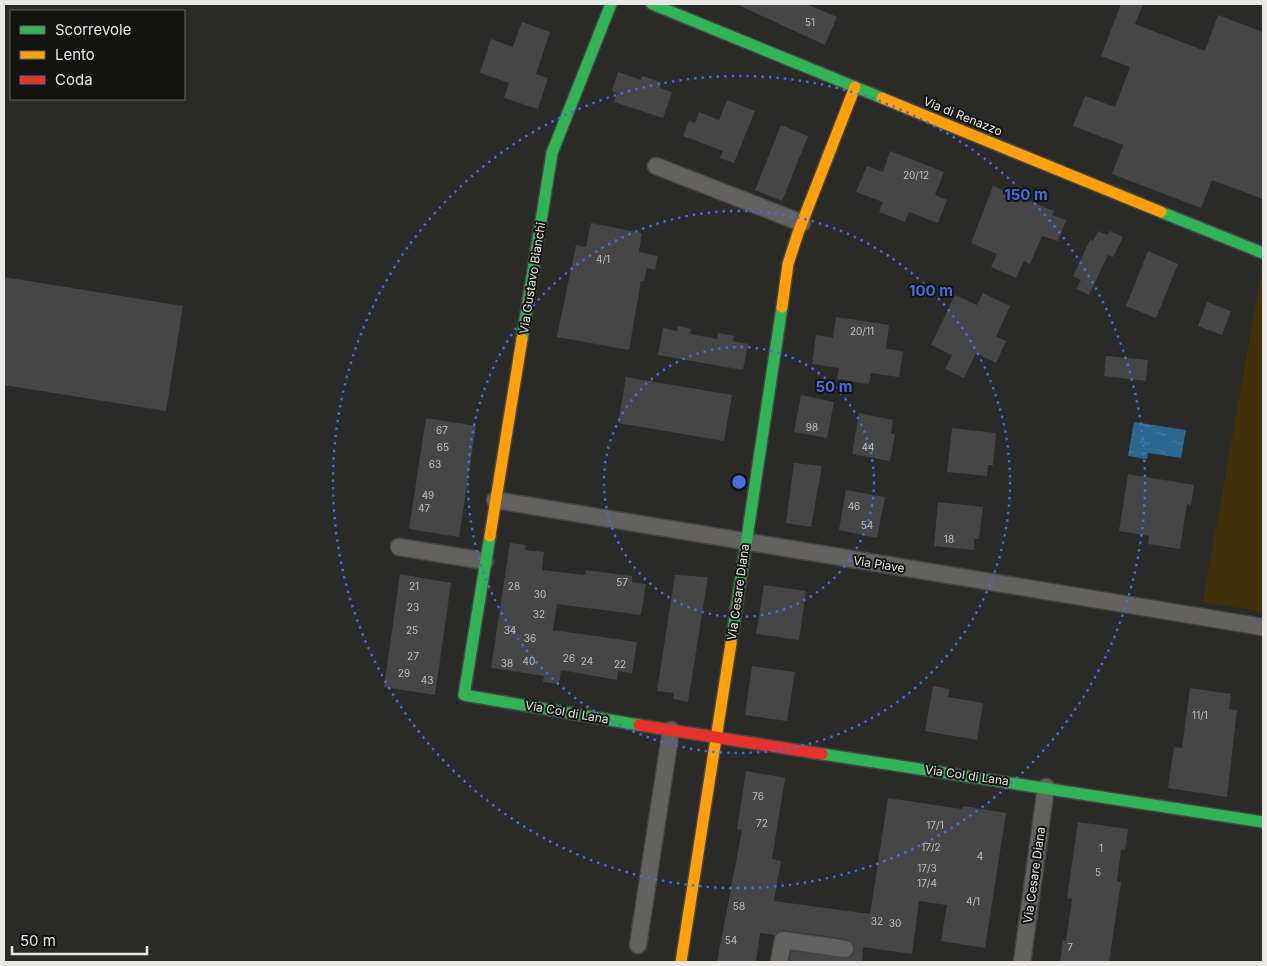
<svg xmlns="http://www.w3.org/2000/svg" width="1267" height="966" viewBox="0 0 1267 966" font-family="Inter,sans-serif">
  <defs>
    <pattern id="water-ripples" width="26" height="14" patternUnits="userSpaceOnUse" patternTransform="scale(1.25)"><rect width="26" height="14" fill="#2b688f"/><path d="M2 4q2-2 4 0t4 0M15 11q2-2 4 0t4 0" fill="none" stroke="#4a7e9f"/></pattern>
  </defs>
  <rect width="100%" height="100%" fill="#2a2a29"/>
  <path fill="#423108" d="M1261,275l2,1v336l-60,-10z"/>
  <path fill="url(#water-ripples)" d="M1134,422l52,8 -5,28 -33,-5 -1,6 -19,-3z"/>
  <path fill="#474646" d="M736,4h70l31,13 -12,28z
    M1121,4h22l-8,20 70,27 13,-36 45,17v167l-51,-19 -11,28 -89,-34 11,-29 -50,-19 12,-30 30,11 15,-40 -29,-11z
    M522,22l28,10 -14,42 12,4 -10,31 -34,-11 5,-15 -29,-10 11,-34 22,8z
    M618,72l23,8 1,-4 19,6 -1,6 12,4 -9,26 -49,-16 3,-9 -5,-2z
    M727,100l28,11 -21,52 -14,-5 3,-7 -40,-15 6,-15 6,2 4,-11 20,8z
    M781,125l27,11 -26,65 -27,-11z
    M890,151l54,21 -9,23 12,5 -9,23 -29,-11 -4,10 -26,-10 4,-10 -27,-10 11,-26 16,6z
    M993,186l61,25 -2,4 14,5 -8,21 -16,-5 -12,28 -6,-3 -8,17 -25,-11 6,-13 -26,-11z
    M591,223l51,10 -3,19 19,4 -3,14 -8,-2 -3,13h-3l-12,69 -72,-13 19,-92 10,2z
    M1098,231l9,4 3,-4 13,6 -10,20 -5,-2 -19,40 -13,-6 5,-9 -8,-4 17,-36 3,1z
    M1148,251l30,13 -22,54 -30,-12z
    M4,277l179,29 -17,105 -162,-26z
    M983,293l27,13 -14,31 10,4 -10,22 -20,-10 -12,25 -19,-9 7,-14 -21,-10 24,-50 22,10z
    M1207,302l24,9 -9,24 -24,-9z
    M836,317l53,8 -3,24 17,2 -4,26 -28,-4 -2,11 -32,-5 2,-11 -27,-4 4,-29 17,3z
    M678,326l13,3 -1,5 27,5 1,-6 16,3 -1,5 15,3 -5,26 -85,-15 5,-27 14,3z
    M1106,356l42,4 -2,21 -42,-5z
    M626,377l106,18 -8,46 -106,-18z
    M801,395l33,7 -7,36 -33,-6z
    M859,413l34,7 -2,13 4,1 -5,27 -38,-7z
    M426,418l50,8 -17,111 -50,-8z
    M952,428l44,5 -3,32h-5l-1,11 -40,-4z
    M794,463l28,3 -11,61 -25,-4z
    M1128,474l66,11 -3,20 -4,-1 -7,45 -32,-5 1,-8 -30,-5z
    M846,490l39,7 -8,41 -38,-8z
    M938,502l45,5 -4,32h-5v11l-40,-4z
    M510,543l16,2 -1,5 19,2 -2,18 43,5 1,-5 30,4 16,2v6l14,2 -5,31 -84,-11 -4,26 84,12 -5,31 -14,-2 -1,9 -56,-10 -2,14 -16,-2 1,-6 -53,-8z
    M400,574l51,9 -16,112 -51,-8z
    M675,575l33,2 -20,125 -15,-3 1,-6 -17,-2z
    M764,585l42,6 -7,49 -43,-6z
    M752,666l43,6 -8,49 -42,-6z
    M933,686l16,3 -1,8 35,6 -6,37 -52,-9z
    M1190,688l41,6 -2,15 8,1 -10,87 -59,-9 6,-41 8,1z
    M746,771l39,7 -13,81 9,2 -7,40 96,13 18,-116 74,11 1,-3 43,7 -21,135 -44,-7 6,-36 -28,-4 -7,53 -49,-7 -1,15h-73l2,-11 57,7 5,-3 1,-9 -8,-7 -62,-9 -9,5 -15,-2 -4,29h-39l25,-132 -5,-1z
    M1078,822l50,7 -3,21h-4l-4,31 4,1 -12,80h-49l3,-22 3,1 6,-42 -5,-1z"/>
  <g fill="none" stroke-linecap="round" stroke-linejoin="round">
    <defs>
      <path id="street" d="M656,166l146,57
        M495,500l768,127
        M399,547l86,14
        M638,945l33,-215
        M779,962l4,-22 62,9
        M1022,962l24,-175"/>
      <path id="fast" d="M652,4l230,94
        M1161,212l102,41
        M522,339l30,-186 59,-149
        M490,536l-26,159 175,30
        M731,643l51,-336
        M822,754l441,68"/>
      <path id="slow" d="M882,98l279,114
        M782,307l6,-43 10,-31 57,-146
        M490,536l32,-197
        M681,962l50,-319"/>
      <path id="jam" d="M639,725l183,29"/>
    </defs>
    <use href="#street" stroke="#464645" stroke-width="19"/>
    <use href="#fast" stroke="#464645" stroke-width="14"/>
    <use href="#slow" stroke="#464645" stroke-width="14"/>
    <use href="#jam" stroke="#464645" stroke-width="14"/>
    <use href="#street" stroke="#636261" stroke-width="16"/>
    <use href="#fast" stroke="#30b455" stroke-width="11"/>
    <use href="#slow" stroke="#ff9f0a" stroke-width="11"/>
    <use href="#jam" stroke="#e5322d" stroke-width="11"/>
  </g>
  <g fill="none" stroke="#466ddb" stroke-width="2.5" stroke-dasharray="2.5 5">
    <circle cx="739" cy="482" r="135"/>
    <circle cx="739" cy="482" r="271"/>
    <circle cx="739" cy="482" r="406"/>
  </g>
  <g text-anchor="middle" dominant-baseline="central" stroke-width="4" stroke-linejoin="round" paint-order="stroke">
    <g font-size="10" fill="#c0c0bf">
      <text x="810" y="22">51</text>
      <text x="916" y="175">20/12</text>
      <text x="603" y="259">4/1</text>
      <text x="862" y="331">20/11</text>
      <text x="812" y="427">98</text>
      <text x="442" y="430">67</text>
      <text x="443" y="447">65</text>
      <text x="868" y="447">44</text>
      <text x="435" y="464">63</text>
      <text x="428" y="495">49</text>
      <text x="854" y="506">46</text>
      <text x="424" y="508">47</text>
      <text x="867" y="525">54</text>
      <text x="949" y="539">18</text>
      <text x="622" y="582">57</text>
      <text x="414" y="586">21</text>
      <text x="514" y="586">28</text>
      <text x="540" y="594">30</text>
      <text x="413" y="607">23</text>
      <text x="539" y="614">32</text>
      <text x="412" y="630">25</text>
      <text x="510" y="630">34</text>
      <text x="530" y="638">36</text>
      <text x="413" y="656">27</text>
      <text x="569" y="658">26</text>
      <text x="529" y="661">40</text>
      <text x="587" y="661">24</text>
      <text x="507" y="663">38</text>
      <text x="620" y="664">22</text>
      <text x="404" y="673">29</text>
      <text x="427" y="680">43</text>
      <text x="1200" y="715">11/1</text>
      <text x="758" y="796">76</text>
      <text x="762" y="823">72</text>
      <text x="935" y="825">17/1</text>
      <text x="931" y="847">17/2</text>
      <text x="1101" y="848">1</text>
      <text x="980" y="856">4</text>
      <text x="927" y="868">17/3</text>
      <text x="1098" y="872">5</text>
      <text x="927" y="883">17/4</text>
      <text x="973" y="901">4/1</text>
      <text x="739" y="906">58</text>
      <text x="877" y="921">32</text>
      <text x="895" y="923">30</text>
      <text x="731" y="940">54</text>
      <text x="1070" y="947">7</text>
    </g>
    <g font-size="12" fill="#e9e8e7" stroke="#131312">
      <text transform="translate(963 116) rotate(22)">Via di Renazzo</text>
      <text transform="translate(532 278) rotate(-81)">Via Gustavo Bianchi</text>
      <text transform="translate(879 564) rotate(9)">Via Piave</text>
      <text transform="translate(738 592) rotate(-82)">Via Cesare Diana</text>
      <text transform="translate(567 712) rotate(10)">Via Col di Lana</text>
      <text transform="translate(967 775) rotate(8)">Via Col di Lana</text>
      <text transform="translate(1034 875) rotate(-82)">Via Cesare Diana</text>
    </g>
  </g>
  <circle cx="739" cy="482" r="8" fill="#466ddb" stroke="#131312" stroke-width="2.5"/>
  <g font-size="15" text-anchor="middle" font-weight="bold" fill="#466ddb" stroke="#131312" stroke-width="4" stroke-linejoin="round" paint-order="stroke">
    <text x="1026" y="200">150 m</text>
    <text x="931" y="296">100 m</text>
    <text x="834" y="392">50 m</text>
  </g>
  <rect width="1267" height="966" fill="none" stroke="#e9e8e7" stroke-width="10"/>
  <rect x="10" y="10" width="175" height="90" fill="#131312" stroke="#696867"/>
  <rect x="20" y="26" width="25" height="8" fill="#30b455" stroke="#696867"/>
  <text x="55" y="35" font-size="15" fill="#e9e8e7">Scorrevole</text>
  <rect x="20" y="51" width="25" height="8" fill="#ff9f0a" stroke="#696867"/>
  <text x="55" y="60" font-size="15" fill="#e9e8e7">Lento</text>
  <rect x="20" y="76" width="25" height="8" fill="#e5322d" stroke="#696867"/>
  <text x="55" y="85" font-size="15" fill="#e9e8e7">Coda</text>
  <path d="M12 946v8h135v-8" fill="none" stroke="#e9e8e7" stroke-width="2.5"/>
  <text x="20" y="946" font-size="15" fill="#e9e8e7" stroke="#131312" stroke-width="4" paint-order="stroke">50 m</text>
</svg>
